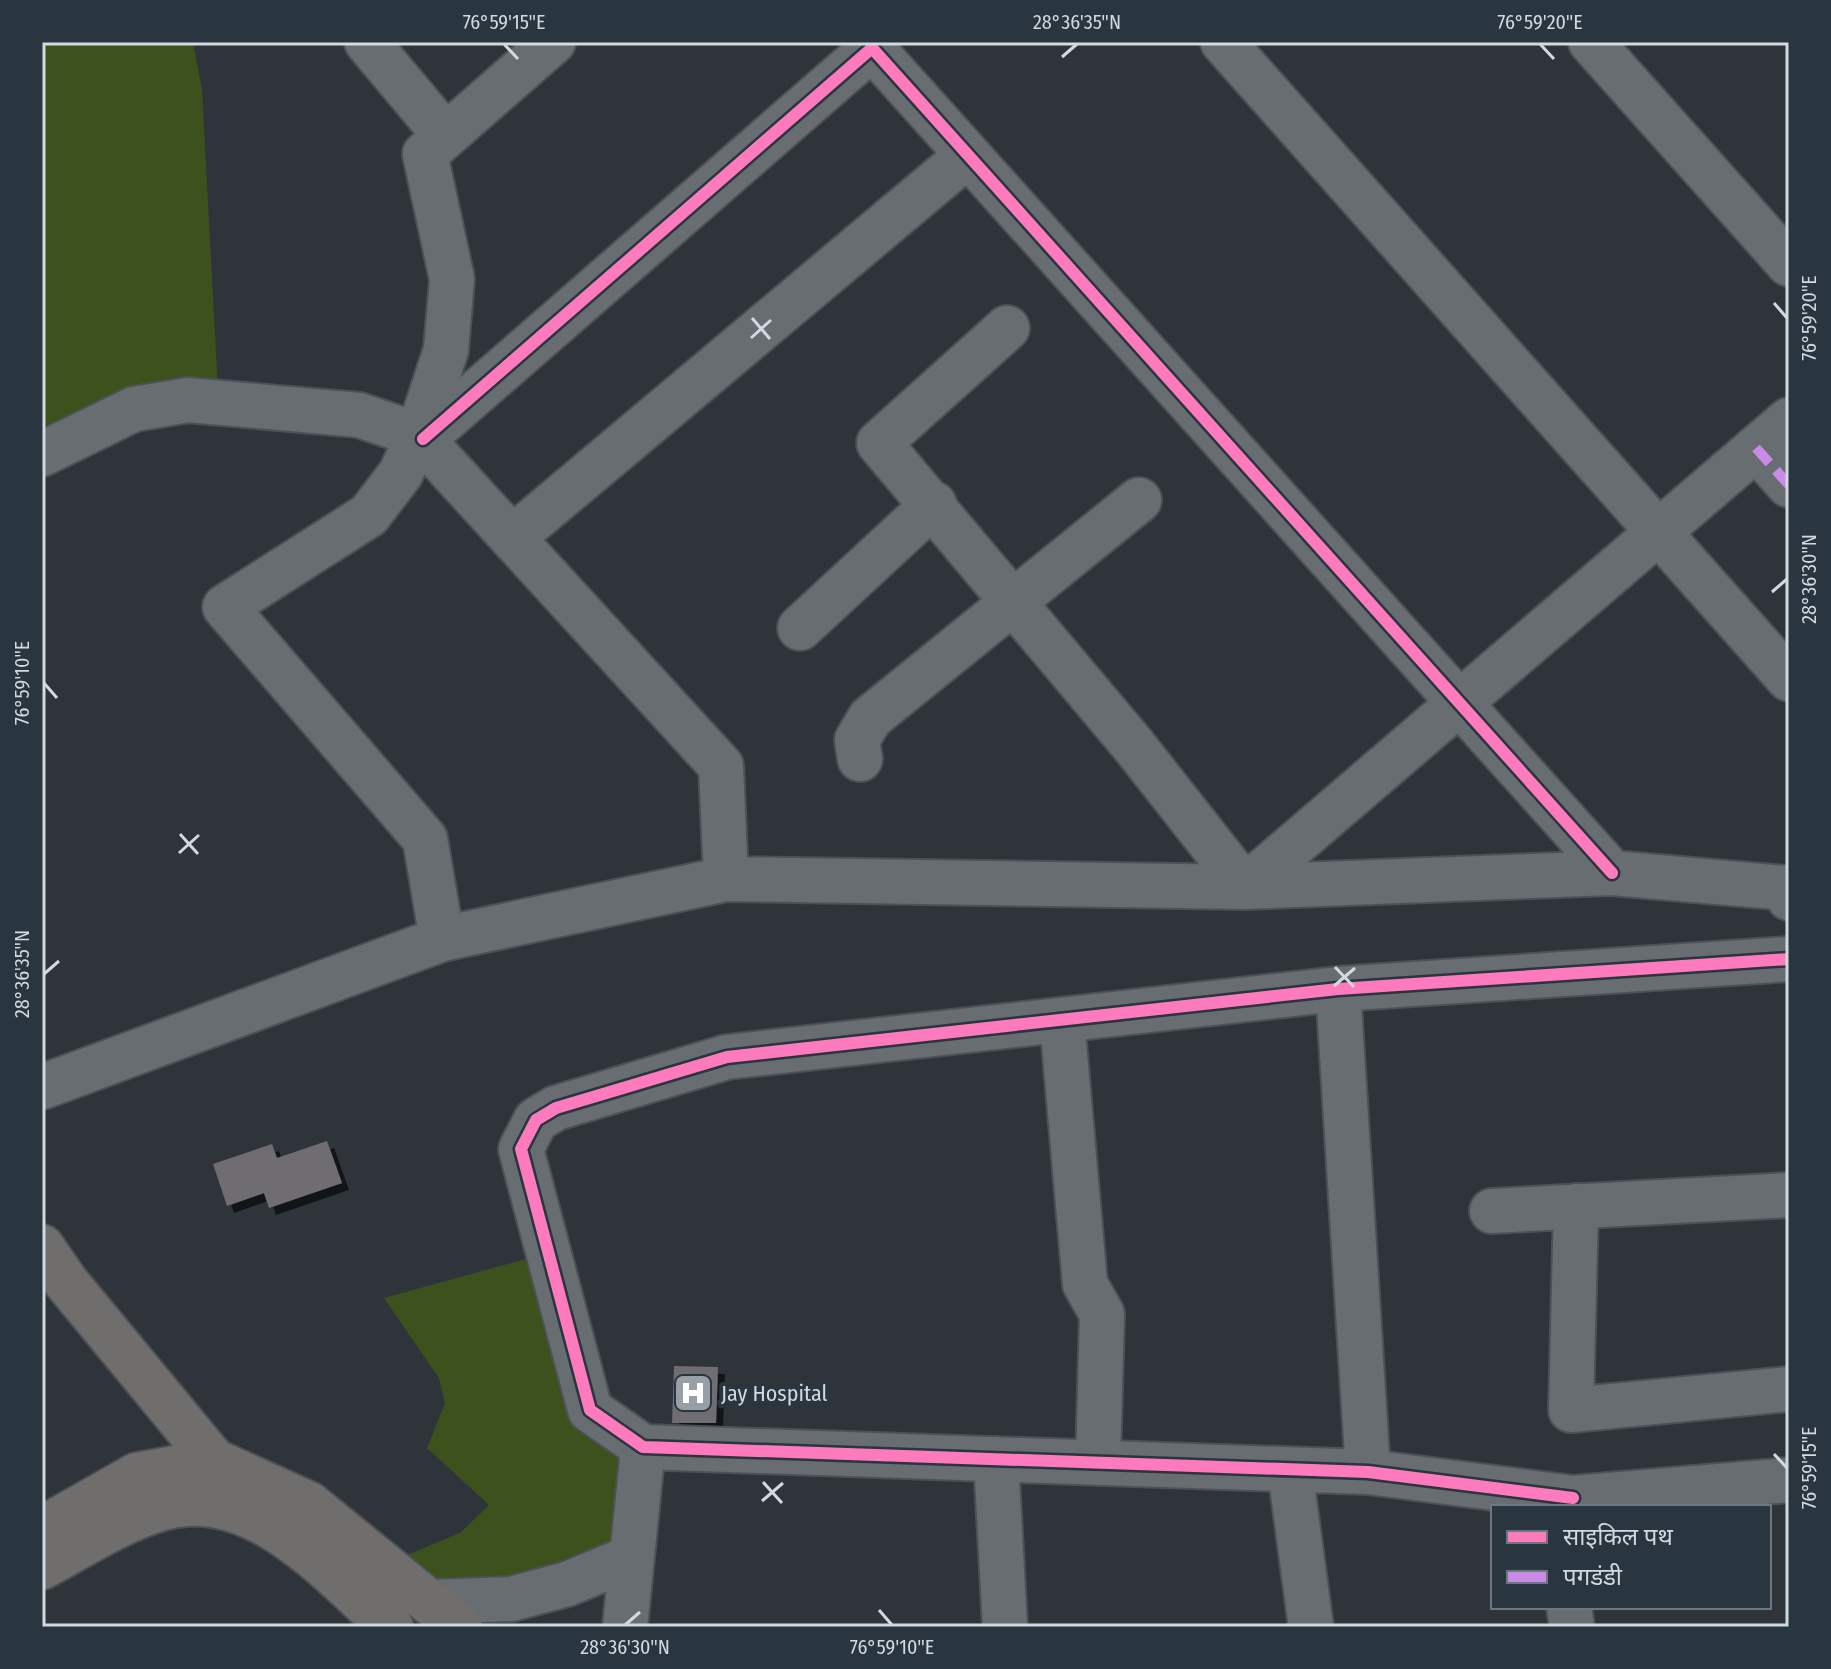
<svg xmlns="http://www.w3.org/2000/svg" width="1831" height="1669" viewBox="0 0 1831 1669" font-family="'Fira Sans Condensed','Noto Sans Devanagari',sans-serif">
  <defs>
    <filter id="shadow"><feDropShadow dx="7" dy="7" stdDeviation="0" flood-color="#0009"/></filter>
  </defs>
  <rect width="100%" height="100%" fill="#2e343a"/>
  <path fill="#3d511d" d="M42,42h151l9,48 16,300 -98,6 -78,33z
    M544,1254l42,159 52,35 -10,107 -184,47 -47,-43 63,-26 29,-28 -62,-57 18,-45 -6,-25 -55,-80z"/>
  <path fill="#6f6d72" filter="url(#shadow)" d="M327,1141l15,42 -73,25 -5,-15 -37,13 -14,-42 59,-20 5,14z
    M674,1366l44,1 -2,56h-44z"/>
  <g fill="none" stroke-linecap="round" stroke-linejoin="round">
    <defs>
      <path id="minor" d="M367,42l78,93
        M1223,42l566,637
        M1591,42l198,222
        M1007,328l-128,115 255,303 111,141 544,-467
        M423,439l449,-391 740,825
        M1756,448l33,37
        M42,454l92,-45 54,-9 171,15 59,20 303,331 5,113
        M512,538l456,-383
        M800,628l134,-124
        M860,759l-3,-19 13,-22 269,-218
        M442,939l-17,-100 -200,-232 144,-92 32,-42 17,-38 28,-85 6,-71 -27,-125 128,-112
        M1338,989l30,483
        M1062,1020l23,264 17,30 -4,149
        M42,1087l400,-148 284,-60 519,8 367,-14 174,15 3,10
        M1576,1206l-5,204 218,-21
        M1492,1211l297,-16
        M996,1459l9,168
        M1290,1470l21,157
        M1573,1498l-205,-26 -725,-25 -53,-37 -69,-261 15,-29 20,-12 171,-51 611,-68 451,-30
        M1573,1507v-9l216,-18
        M429,1602l82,-3 56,-15 65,-27
        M1569,1607l3,20
        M625,1627l18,-180"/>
      <path id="major" d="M42,1247l24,35 148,179 95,43 151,123
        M42,1529l95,-54 77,-14
        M42,1567c38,-20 80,-48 121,-59 91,-26 167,66 228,119"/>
    </defs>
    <use href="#minor" stroke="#4c5156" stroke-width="48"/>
    <use href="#major" stroke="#4c5156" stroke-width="48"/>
    <use href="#minor" stroke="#686d71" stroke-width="44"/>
    <use href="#major" stroke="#706d6d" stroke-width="44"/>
    <path stroke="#ca8be6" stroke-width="10" stroke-dasharray="20 10" stroke-linecap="butt" d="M1756,448l33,37"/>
    <defs>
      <path id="cycleway" d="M423,439l449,-391 740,825
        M1573,1498l-205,-26 -725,-25 -53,-37 -69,-261 15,-29 20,-12 171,-51 611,-68 451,-30"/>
    </defs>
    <use href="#cycleway" stroke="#29353f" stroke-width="17"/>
    <use href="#cycleway" stroke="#fd7abc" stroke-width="12"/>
  </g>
  <path fill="none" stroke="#d2d9e0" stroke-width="3" d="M504,44l14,15M1540,44l14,15M1062,57l15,-13M1774,303l13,15M752,318l18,21M751,338l20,-18M1772,592l15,-13M44,683l13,15M180,834l18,20M179,853l20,-18M1335,967l19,20M44,974l15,-13M1334,986l21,-18M1774,1454l13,14M763,1482l19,21M762,1501l21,-18M879,1610l13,15M625,1625l15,-13"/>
  <defs>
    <symbol id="hospital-square" viewBox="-11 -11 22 22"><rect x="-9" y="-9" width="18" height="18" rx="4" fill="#999fa6" stroke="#29353f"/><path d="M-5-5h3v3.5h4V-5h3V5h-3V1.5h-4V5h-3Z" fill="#fff"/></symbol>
  </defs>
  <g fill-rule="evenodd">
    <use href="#hospital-square" x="671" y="1371" width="44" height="44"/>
  </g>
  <g text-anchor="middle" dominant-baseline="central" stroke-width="8" stroke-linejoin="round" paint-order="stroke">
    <g font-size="22" fill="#d2d9e0" stroke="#29353f" text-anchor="start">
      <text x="721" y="1393">Jay Hospital</text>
    </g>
  </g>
  <rect width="1831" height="1669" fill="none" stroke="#29353f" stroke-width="88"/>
  <rect x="1491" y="1505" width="280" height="104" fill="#29353f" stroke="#6d777f" stroke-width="2"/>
  <rect x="1507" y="1531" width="40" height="12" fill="#fd7abc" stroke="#6d777f" stroke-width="2"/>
  <text x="1563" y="1545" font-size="24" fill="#d2d9e0">साइकिल पथ</text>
  <rect x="1507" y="1571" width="40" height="12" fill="#ca8be6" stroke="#6d777f" stroke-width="2"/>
  <text x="1563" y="1585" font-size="24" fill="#d2d9e0">पगडंडी</text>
  <rect x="44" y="44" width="1743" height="1581" fill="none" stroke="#d2d9e0" stroke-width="3"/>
  <g font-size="20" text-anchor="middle" fill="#d2d9e0">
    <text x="504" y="29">76°59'15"E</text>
    <text x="1077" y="29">28°36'35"N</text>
    <text x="1540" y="29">76°59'20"E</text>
    <text transform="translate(1809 318) rotate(-90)" y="7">76°59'20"E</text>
    <text transform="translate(1809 579) rotate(-90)" y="7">28°36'30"N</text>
    <text transform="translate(22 683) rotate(-90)" y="7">76°59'10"E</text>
    <text transform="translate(22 974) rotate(-90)" y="7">28°36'35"N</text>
    <text transform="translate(1809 1468) rotate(-90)" y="7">76°59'15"E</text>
    <text x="625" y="1654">28°36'30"N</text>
    <text x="892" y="1654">76°59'10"E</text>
  </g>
</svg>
